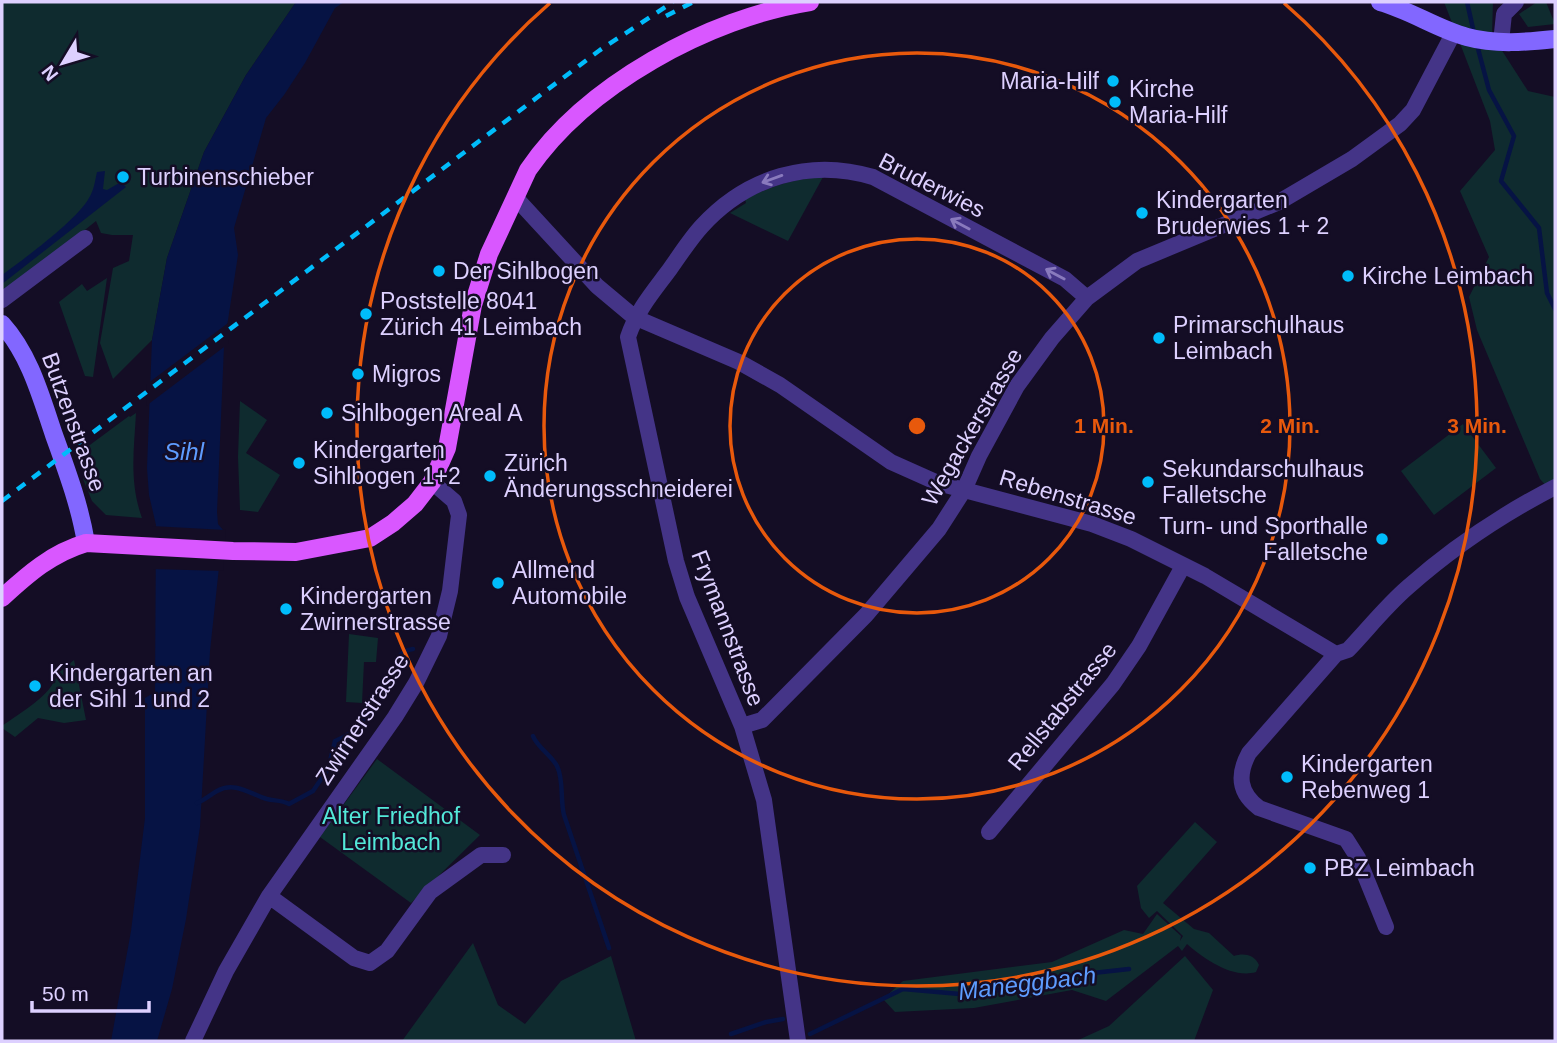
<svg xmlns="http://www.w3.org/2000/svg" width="1557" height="1043" viewBox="0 0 1557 1043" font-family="Arial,sans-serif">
  <rect width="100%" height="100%" fill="#140d25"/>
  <path fill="#0f2b2f" d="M2,2h294l-50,73 -42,77 -37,106 -15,82 -39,39 -13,-36 13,-75 16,-7 4,-26h-21l-11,-2 -5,-12 -83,67 -11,5z
    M1444,2h49l-1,33 36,56 27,6v399l-15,-17 -63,-149 -8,-33 20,-40 -29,-66 35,-41 -5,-29z
    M1537,2h9l9,22 -27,3 -9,-13z
    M823,177l-35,64 -58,-28 16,-10 -1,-4c25,-12 50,-21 78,-22z
    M107,278l-14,99 -8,-1 -26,-74 23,-18 5,7z
    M240,401l27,19 -21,33 34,22 -22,37 -18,-2 -2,-53z
    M136,413c-2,37 -7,69 6,105l-36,-3 -14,-14 -9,-22 3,-9 -2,-8 -9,-6 54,-40 1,1z
    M1463,424l33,44 -62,47 -33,-44z
    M349,634l29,4 -2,24h-12l-2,41 -16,-1z
    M74,660l12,60 -22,3 -26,-5 -23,19 -13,-9v-2c15,-11 52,-32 54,-51z
    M377,759l103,76 -69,68 -91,-66z
    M1195,822l22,20 -54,61 31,26 15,4 25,23c9,-3 20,-2 25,9l-3,7c-23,7 -52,-13 -69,-28l-5,7 -4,-5 -72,55 -34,-11 -98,18 -79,4 -12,-13 20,-18 149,-19 72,-32 19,4 14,-20 24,22 -1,5 3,-5 -26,-25 -8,7 -8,-10 -4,-22z
    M473,943l25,62 27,19 36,-43 50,-25 25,85h-234z
    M1185,956l28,34 -19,51h-118l33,-15z"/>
  <path fill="#061344" d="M296,2h48l-9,6 -30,55 -21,32 -18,23 -32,110 4,27 -14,91 -7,166 1,12 5,6 -13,121 -10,176 -14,92 -14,70 -15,52h-46l20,-110 14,-113v-120l10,-6 1,-167 -7,-30 -2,-27 5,-128 15,-82 37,-106 42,-77z
    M105,171l-2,18 4,1 14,-8 5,5 -124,97v-9c22,-16 75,-55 87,-77 5,-8 6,-17 8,-26z"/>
  <path fill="#140d25" d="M232,320l-4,24 -82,62 1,-22z
    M152,526l74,4 -3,41 -71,-2z"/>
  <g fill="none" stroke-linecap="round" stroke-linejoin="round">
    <path stroke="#061344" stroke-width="4.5" d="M1467,2l7,31
      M1477,45l12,45 25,46 -13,45 38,47 8,65 8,16
      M533,736c4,11 18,19 24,30 7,14 3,33 7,49l45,133
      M197,803c8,-3 13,-8 20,-12 18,-10 33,3 50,8 8,2 14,1 22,5l24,-13 15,-22 7,-28c20,-8 35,-21 36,-44 5,-5 10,-6 14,-11 11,-14 7,-34 28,-37
      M731,1034l35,-12 17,-3
      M810,1034l93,-45 57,5 69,-7 46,-12 54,-6"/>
    <path stroke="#443487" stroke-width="16" d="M1501,42l3,-28 12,-12
      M515,197l82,89 37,31 105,45 41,23 111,77 47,21 154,41 39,15 74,37 131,78
      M2,300l83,-62
      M742,726l20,-6 104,-105 73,-86 25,-39 15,-34 38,-70 35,-48 35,-40 50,-37 142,-59 73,-43 48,-35 13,-14 41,-78
      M989,832l124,-148 26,-38 44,-80
      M269,896l85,62 16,5 17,-12 43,-59 51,-37h22
      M1386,927l-28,-69 -12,-19 -87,-31c-20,-15 -22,-33 -10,-55l87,-99 12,-4c20,-21 38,-44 60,-63 44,-39 95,-73 147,-100
      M193,1041l33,-70 43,-75 126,-179 21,-34 23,-47 11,-45 9,-76 -5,-14 -22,-19
      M798,1041l-34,-241 -22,-74 -55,-129 -11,-36 -48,-224c9,-27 25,-45 42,-68 10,-14 20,-30 32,-43 45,-49 108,-68 171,-49l192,102 22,19"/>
    <path stroke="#8267ff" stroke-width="18" d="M1380,2c30,8 57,27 87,35 29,8 59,5 88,2
      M2,324c28,31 39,73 52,111 13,36 26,71 32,108"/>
    <path stroke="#d957ff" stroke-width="18" d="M2,598c26,-24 50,-45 84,-55l147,8 63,1 74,-14 23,-15 22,-19 17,-22 15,-34 26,-143 16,-51 39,-84c58,-85 181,-152 282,-168"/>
    <path stroke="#00bcfb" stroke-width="4.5" stroke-dasharray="10 9" stroke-linecap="butt" d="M666,16l27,-14
      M2,501l598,-451 73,-48"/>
  </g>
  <defs><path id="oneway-shaft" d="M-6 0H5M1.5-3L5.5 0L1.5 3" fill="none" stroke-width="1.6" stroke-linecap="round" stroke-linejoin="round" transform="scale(1.75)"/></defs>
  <g stroke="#897abd">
    <use href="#oneway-shaft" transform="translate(772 179) rotate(160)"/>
    <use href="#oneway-shaft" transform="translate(960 224) rotate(-152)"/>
    <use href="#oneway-shaft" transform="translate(1055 274) rotate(-152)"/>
  </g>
  <g fill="none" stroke="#e8590c" stroke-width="3.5">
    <circle cx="917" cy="426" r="187"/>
    <circle cx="917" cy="426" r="373"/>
    <path d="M1284 3A560 560 0 1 1 550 3"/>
  </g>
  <g fill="#00bcfb" stroke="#140d25" stroke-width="2.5">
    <circle cx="1113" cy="81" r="7"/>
    <circle cx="1115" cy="102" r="7"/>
    <circle cx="123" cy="177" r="7"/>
    <circle cx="1142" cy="213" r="7"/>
    <circle cx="439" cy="271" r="7"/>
    <circle cx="1348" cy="276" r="7"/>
    <circle cx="366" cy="314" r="7"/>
    <circle cx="1159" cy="338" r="7"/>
    <circle cx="358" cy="374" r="7"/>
    <circle cx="327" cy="413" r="7"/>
    <circle cx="299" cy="463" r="7"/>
    <circle cx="490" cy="476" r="7"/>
    <circle cx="1148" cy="482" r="7"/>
    <circle cx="1382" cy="539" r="7"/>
    <circle cx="498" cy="583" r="7"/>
    <circle cx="286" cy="609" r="7"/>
    <circle cx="35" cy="686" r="7"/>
    <circle cx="1287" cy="777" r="7"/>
    <circle cx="1310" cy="868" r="7"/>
  </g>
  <g text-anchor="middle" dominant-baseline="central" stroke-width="5" stroke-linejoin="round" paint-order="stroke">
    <g font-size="23" fill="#ddd0ff" stroke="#140d25" text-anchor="start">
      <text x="1099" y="81" text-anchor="end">Maria-Hilf</text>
      <text x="1129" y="89">Kirche<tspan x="1129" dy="26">Maria-Hilf</tspan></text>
      <text x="137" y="177">Turbinenschieber</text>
      <text x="1156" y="200">Kindergarten<tspan x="1156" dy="26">Bruderwies 1 + 2</tspan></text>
      <text x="453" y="271">Der Sihlbogen</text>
      <text x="1362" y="276">Kirche Leimbach</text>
      <text x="380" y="301">Poststelle 8041<tspan x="380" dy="26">Zürich 41 Leimbach</tspan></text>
      <text x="1173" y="325">Primarschulhaus<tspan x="1173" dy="26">Leimbach</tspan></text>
      <text x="372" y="374">Migros</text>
      <text x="341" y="413">Sihlbogen Areal A</text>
      <text x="313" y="450">Kindergarten<tspan x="313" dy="26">Sihlbogen 1+2</tspan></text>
      <text x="504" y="463">Zürich<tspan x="504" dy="26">Änderungsschneiderei</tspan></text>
      <text x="1162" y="469">Sekundarschulhaus<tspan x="1162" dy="26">Falletsche</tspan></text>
      <text x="1368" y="526" text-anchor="end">Turn- und Sporthalle<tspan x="1368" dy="26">Falletsche</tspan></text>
      <text x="512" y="570">Allmend<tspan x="512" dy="26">Automobile</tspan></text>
      <text x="300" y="596">Kindergarten<tspan x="300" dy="26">Zwirnerstrasse</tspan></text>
      <text x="49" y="673">Kindergarten an<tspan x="49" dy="26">der Sihl 1 und 2</tspan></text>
      <text x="1301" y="764">Kindergarten<tspan x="1301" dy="26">Rebenweg 1</tspan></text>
      <text x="1324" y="868">PBZ Leimbach</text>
    </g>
    <g font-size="23" fill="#ddd0ff" stroke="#140d25">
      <text transform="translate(932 185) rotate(27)">Bruderwies</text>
      <text transform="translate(74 422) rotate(70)">Butzenstrasse</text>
      <text transform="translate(972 427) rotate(-60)">Wegackerstrasse</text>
      <text transform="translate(1068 497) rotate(17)">Rebenstrasse</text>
      <text transform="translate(728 628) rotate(69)">Frymannstrasse</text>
      <text transform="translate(1062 706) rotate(-51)">Rellstabstrasse</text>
      <text transform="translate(362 719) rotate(-57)">Zwirnerstrasse</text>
    </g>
    <g font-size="23" fill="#53e8d9" stroke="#140d25">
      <text x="391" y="816">Alter Friedhof<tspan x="391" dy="26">Leimbach</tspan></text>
    </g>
    <g font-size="24" font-style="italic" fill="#5e9cff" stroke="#140d25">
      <text x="184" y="451">Sihl</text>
      <text transform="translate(1027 983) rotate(-7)">Maneggbach</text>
    </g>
  </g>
  <circle cx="917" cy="426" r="10" fill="#e8590c" stroke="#140d25" stroke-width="3.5"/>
  <g font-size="21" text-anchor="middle" font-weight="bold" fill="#e8590c" stroke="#140d25" stroke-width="5" stroke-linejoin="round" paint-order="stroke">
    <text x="1104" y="433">1 Min.</text>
    <text x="1290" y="433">2 Min.</text>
    <text x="1477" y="433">3 Min.</text>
  </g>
  <rect width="1557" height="1043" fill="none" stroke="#ddd0ff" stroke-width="7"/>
  <g transform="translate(63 63) rotate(232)" stroke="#140d25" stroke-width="5" paint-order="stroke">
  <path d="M0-5L12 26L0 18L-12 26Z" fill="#ddd0ff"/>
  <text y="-10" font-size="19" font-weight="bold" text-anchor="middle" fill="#ddd0ff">N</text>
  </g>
  <path d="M32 1001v10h117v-10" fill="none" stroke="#ddd0ff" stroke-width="3.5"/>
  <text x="42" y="1001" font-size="21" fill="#ddd0ff" stroke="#140d25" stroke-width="5" paint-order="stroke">50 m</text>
</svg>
